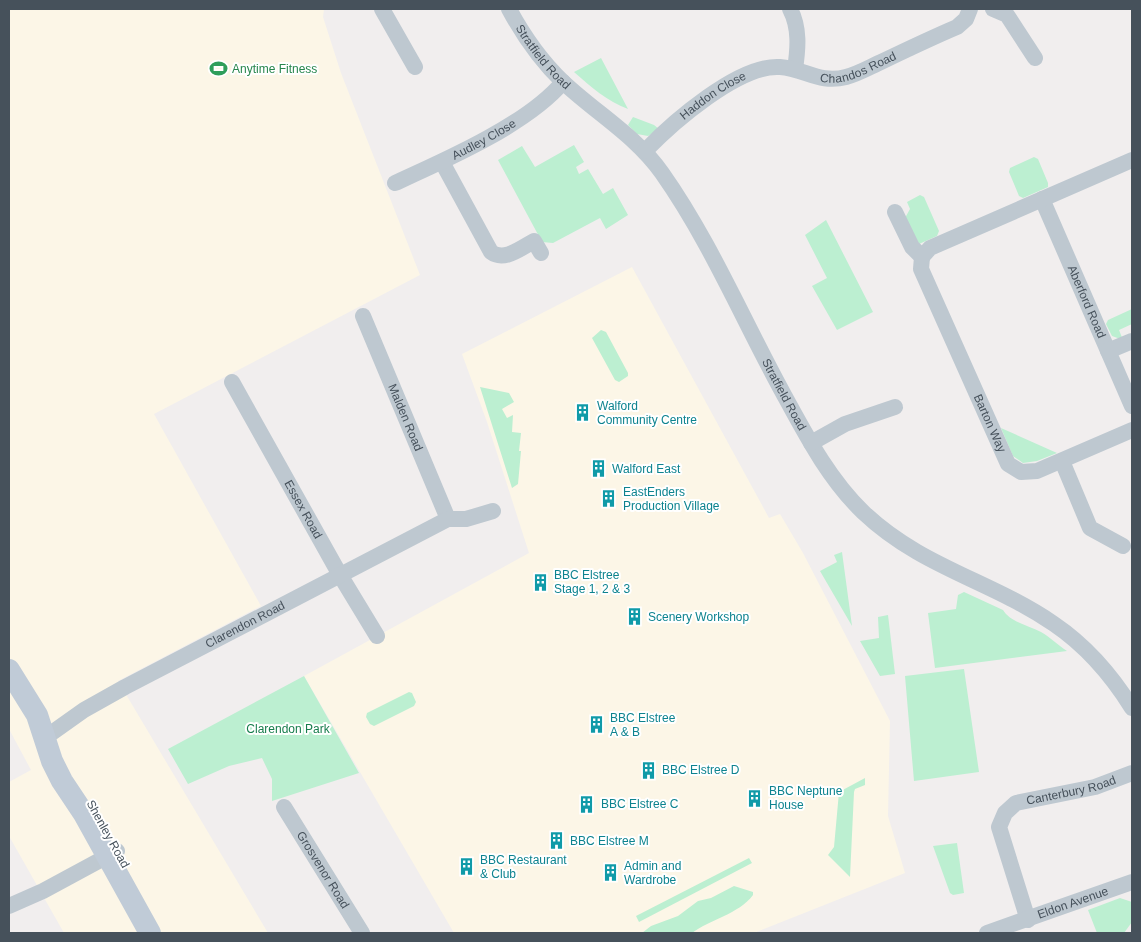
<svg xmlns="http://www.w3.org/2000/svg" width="1141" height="942" viewBox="0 0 1141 942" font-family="Arial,sans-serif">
  <rect width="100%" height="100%" fill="#f1eeee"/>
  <path fill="#fcf6e7" d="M9,9h315l-1,8 18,56 79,202 -266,139 107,192 -143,75 150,252h-204l-55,-97v-54l22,-12 -22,-41z
    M632,267l137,251 11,-4 23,39 87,168 -2,95 17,57 -151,60h-300l-150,-257 225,-123 -42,-131 -25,-68z"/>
  <path fill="#bcefd1" d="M601,58l27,51c-21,-8 -37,-22 -54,-37z
    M633,117l21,8 5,4 -11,7 -11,-2 -9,-9z
    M574,145l10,17 -8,5 3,7 9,-5 15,25 10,-6 15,27 -22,14 -6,-11 -47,25 -11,-1 -44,-82 24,-14 13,21z
    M1034,157l4,2 10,24v4l-25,11 -4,-2 -10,-24 1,-4z
    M920,195l4,2 15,34 -2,5 -18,8 -14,-26 5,-9 -3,-7z
    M826,220l47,92 -36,18 -25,-44 15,-8 -22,-43z
    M1132,309v15l-13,6 4,10 -11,-4 -6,-12 2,-4z
    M601,330l5,2 22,41v3l-9,6 -4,-2 -23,-42z
    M480,387l29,6 5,9 -12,7 5,9 6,-3 -1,17 9,1 -2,18h2l-3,33 -6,4z
    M1001,428l56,25 -20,8 -14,2 -10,-7z
    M842,552l10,74 -32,-55 17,-9 -3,-7z
    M964,592l39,18c8,13 26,15 38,22 9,5 17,13 26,19l-132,17 -7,-55 28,-4 2,-14z
    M888,615l7,59 -15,2 -20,-35 19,-3 -1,-21z
    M964,669l15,103 -65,9 -9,-105z
    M304,676l55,97 -87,28v-22l-10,-21 -33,8 -41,18 -20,-35z
    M409,692l3,1 4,9 -2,4 -40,20 -4,-2 -4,-7 1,-4z
    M865,778v7l-10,4 -1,3 -4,85 -22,-22 6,-8 5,-55z
    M957,843l7,50 -11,2 -3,-2 -17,-47z
    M749,858l3,5 -113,59 -3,-6z
    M734,886l19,6v3c-14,19 -44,25 -61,38h-50l9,-7 27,-10 20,-15 13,-3z
    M1120,898l12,4v20l-8,11h-27l-9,-23z"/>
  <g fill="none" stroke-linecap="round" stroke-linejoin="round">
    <g stroke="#bec8d0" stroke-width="16">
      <path d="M382,9l33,58"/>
      <path id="s1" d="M509,9c14,26 32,52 54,73 33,31 73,54 99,91 48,68 81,147 121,220 23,42 45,85 80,119 59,56 127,68 191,112 31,21 58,52 78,84"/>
      <path d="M790,9c10,19 8,40 5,60"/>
      <path d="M993,9l14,6 28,43"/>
      <path id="s2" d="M645,151c27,-28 94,-87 135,-84 25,2 40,17 66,10 12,-3 24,-10 35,-15 25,-12 50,-24 76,-35l9,-8 4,-10"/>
      <path d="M442,162l49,90c13,10 30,-4 43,-11l7,12"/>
      <path id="s3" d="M395,183c51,-23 133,-59 168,-101"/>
      <path id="s4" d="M1042,199l90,207"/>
      <path id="s5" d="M895,212l17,35 10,10 -1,12 87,195 13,8 16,-1 95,-41"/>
      <path d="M922,257l8,-9 202,-88"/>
      <path id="s6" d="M363,316l85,203"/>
      <path d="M1108,351l24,-10"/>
      <path id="s7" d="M232,382l108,193 37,61"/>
      <path d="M811,443l34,-19 50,-17"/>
      <path d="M1062,461l28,67 33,18"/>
      <path id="s8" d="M46,737l38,-27 41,-23 323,-168h18l27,-8"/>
      <path id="s9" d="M284,807l78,126"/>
      <path d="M9,906l34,-15 74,-40"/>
      <path id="s10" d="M1028,920l-29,-93 6,-14 11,-10 79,-16 37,-14"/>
      <path id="s11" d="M987,933l145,-51"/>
    </g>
    <path stroke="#c0cbd7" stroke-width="22" d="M9,670l28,45 15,46 10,20 22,33 66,119"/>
  </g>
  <defs>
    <symbol id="stadium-bare" viewBox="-9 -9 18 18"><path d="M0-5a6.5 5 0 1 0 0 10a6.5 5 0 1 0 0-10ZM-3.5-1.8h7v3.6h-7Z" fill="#2e9e5b" stroke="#fff" stroke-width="2.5" paint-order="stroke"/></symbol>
    <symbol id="building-bare" viewBox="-9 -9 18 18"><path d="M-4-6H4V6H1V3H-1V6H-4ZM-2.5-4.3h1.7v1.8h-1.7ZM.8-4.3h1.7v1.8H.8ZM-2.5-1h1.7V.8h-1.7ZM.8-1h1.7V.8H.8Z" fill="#0f9aa8" stroke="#fff" stroke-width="2.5" paint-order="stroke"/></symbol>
  </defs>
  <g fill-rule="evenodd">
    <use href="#stadium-bare" x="206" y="56" width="25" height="25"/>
    <use href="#building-bare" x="570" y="400" width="25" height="25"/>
    <use href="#building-bare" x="586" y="456" width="25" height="25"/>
    <use href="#building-bare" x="596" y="486" width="25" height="25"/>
    <use href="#building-bare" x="528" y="570" width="25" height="25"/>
    <use href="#building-bare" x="622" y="604" width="25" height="25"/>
    <use href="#building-bare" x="584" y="712" width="25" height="25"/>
    <use href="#building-bare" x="636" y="758" width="25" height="25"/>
    <use href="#building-bare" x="742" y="786" width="25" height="25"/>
    <use href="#building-bare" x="574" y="792" width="25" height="25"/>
    <use href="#building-bare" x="544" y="828" width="25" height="25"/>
    <use href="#building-bare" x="454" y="854" width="25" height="25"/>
    <use href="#building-bare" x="598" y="860" width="25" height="25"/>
  </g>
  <g text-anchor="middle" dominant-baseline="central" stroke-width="4" stroke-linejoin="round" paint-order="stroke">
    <g font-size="12" fill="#46515b" stroke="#fff">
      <text stroke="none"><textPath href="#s1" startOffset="59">Stratfield Road</textPath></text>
      <text stroke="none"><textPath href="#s2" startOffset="244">Chandos Road</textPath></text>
      <text stroke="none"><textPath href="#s2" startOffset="88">Haddon Close</textPath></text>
      <text stroke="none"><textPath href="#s3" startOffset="99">Audley Close</textPath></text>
      <text stroke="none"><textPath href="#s4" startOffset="112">Aberford Road</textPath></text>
      <text stroke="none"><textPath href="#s1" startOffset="479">Stratfield Road</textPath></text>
      <text stroke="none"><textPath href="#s6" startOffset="110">Malden Road</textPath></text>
      <text stroke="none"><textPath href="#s5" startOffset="234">Barton Way</textPath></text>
      <text stroke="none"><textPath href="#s7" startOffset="146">Essex Road</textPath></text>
      <text stroke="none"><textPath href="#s8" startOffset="229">Clarendon Road</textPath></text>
      <text stroke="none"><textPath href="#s10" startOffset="184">Canterbury Road</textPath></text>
      <text transform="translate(108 834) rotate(61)">Shenley Road</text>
      <text stroke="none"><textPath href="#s9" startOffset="74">Grosvenor Road</textPath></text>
      <text stroke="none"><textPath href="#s11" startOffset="91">Eldon Avenue</textPath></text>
    </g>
    <g font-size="12" fill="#27864d" stroke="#fff" text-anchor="start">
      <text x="232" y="69">Anytime Fitness</text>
    </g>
    <g font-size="12" fill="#0d838f" stroke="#fff" text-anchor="start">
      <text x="597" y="406">Walford<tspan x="597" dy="14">Community Centre</tspan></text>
      <text x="612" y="469">Walford East</text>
      <text x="623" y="492">EastEnders<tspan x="623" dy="14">Production Village</tspan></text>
      <text x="554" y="575">BBC Elstree<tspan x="554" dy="14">Stage 1, 2 &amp; 3</tspan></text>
      <text x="648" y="617">Scenery Workshop</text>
      <text x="610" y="718">BBC Elstree<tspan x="610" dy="14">A &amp; B</tspan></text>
      <text x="662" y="770">BBC Elstree D</text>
      <text x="769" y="791">BBC Neptune<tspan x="769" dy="14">House</tspan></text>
      <text x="601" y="804">BBC Elstree C</text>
      <text x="570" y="841">BBC Elstree M</text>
      <text x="480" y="860">BBC Restaurant<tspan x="480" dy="14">&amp; Club</tspan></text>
      <text x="624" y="866">Admin and<tspan x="624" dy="14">Wardrobe</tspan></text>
    </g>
    <g font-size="12" fill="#177d4c" stroke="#fff">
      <text x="288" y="729">Clarendon Park</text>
    </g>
  </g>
  <rect width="1141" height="942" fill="none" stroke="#46515b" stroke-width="20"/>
</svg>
